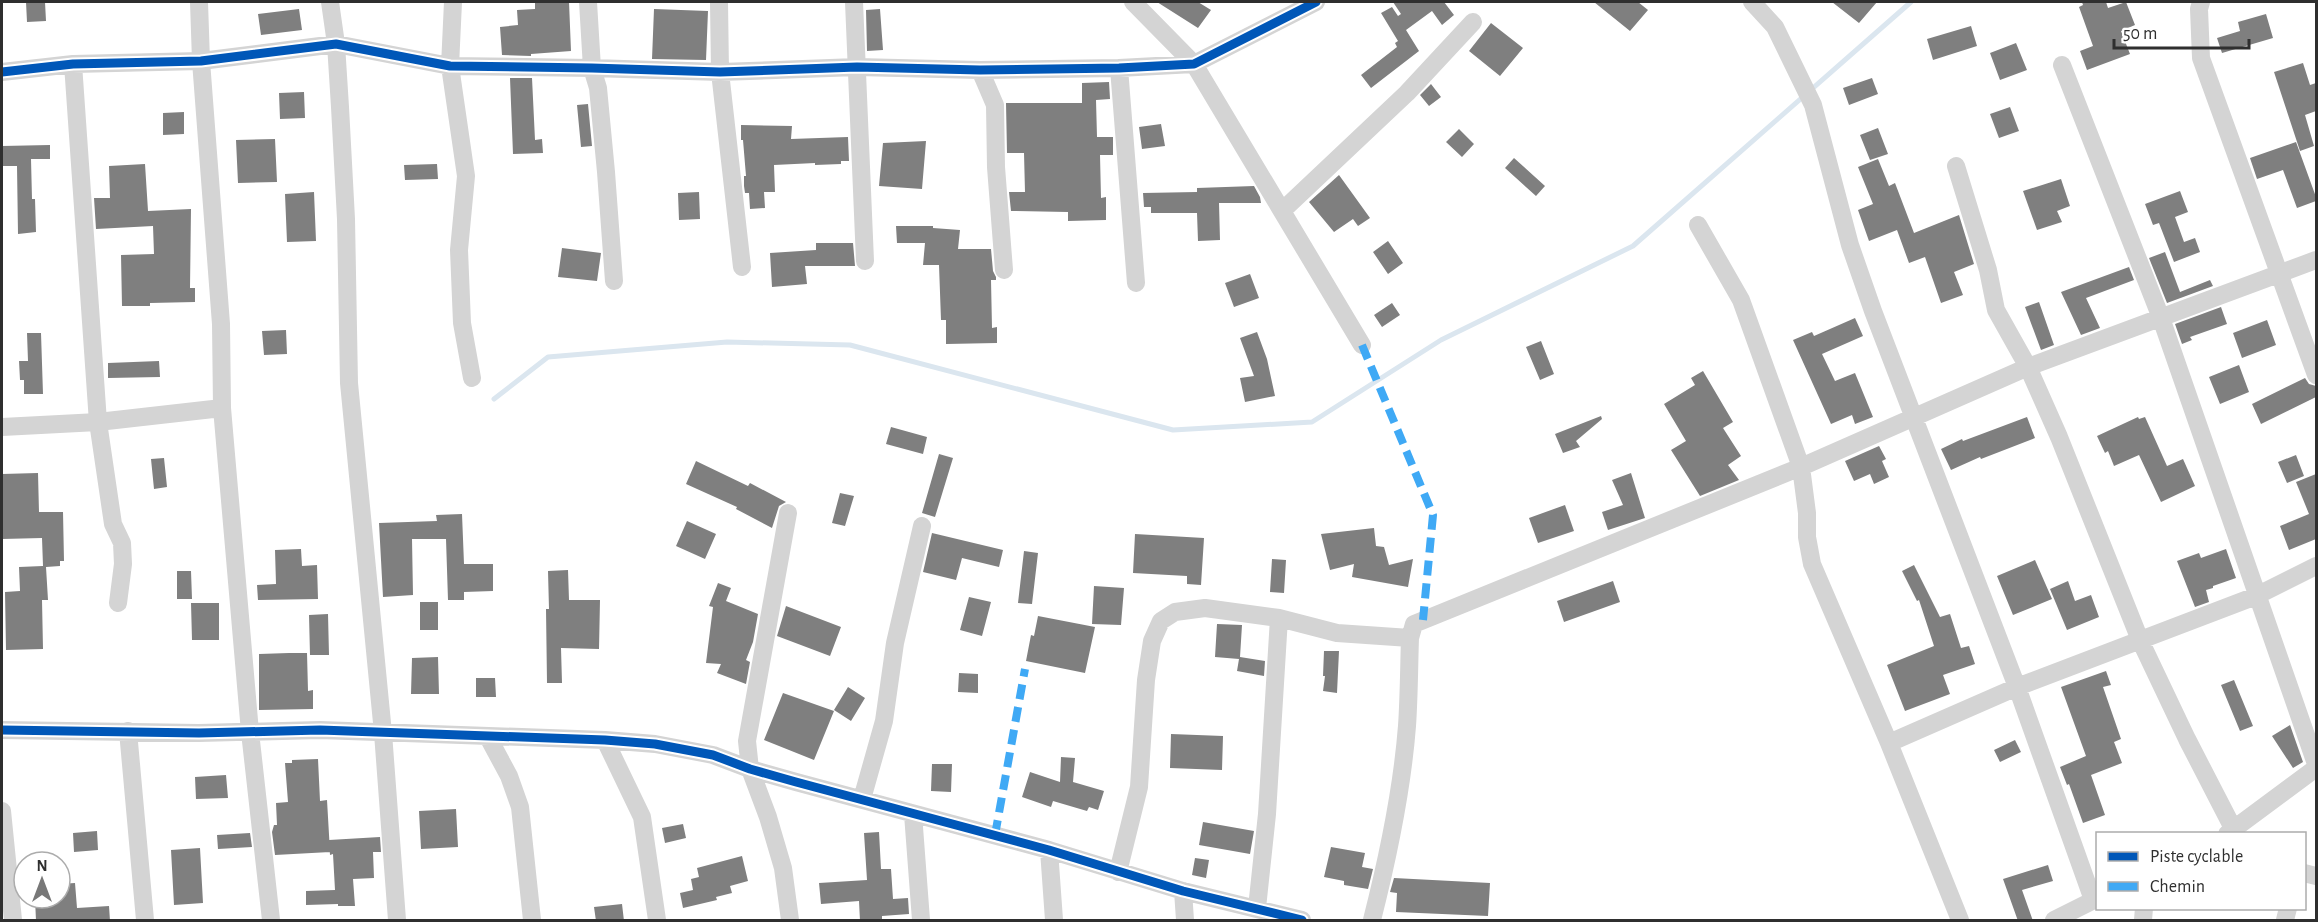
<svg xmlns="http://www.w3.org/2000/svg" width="2318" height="922" viewBox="0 0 2318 922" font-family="'Alegreya Sans',sans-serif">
  <rect width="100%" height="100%" fill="#fff"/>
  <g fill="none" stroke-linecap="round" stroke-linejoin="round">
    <path stroke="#dbe6ef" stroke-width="5" d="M494,399l54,-42 179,-15 123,3 323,85 139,-8 129,-82 192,-94 278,-244"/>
  </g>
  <path fill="#7f7f7f" d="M26,2h19l1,19 -19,1z
    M535,2h34l2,49 -40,3v2l-29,-1 -2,-28 18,-2 -1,-15 18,-1z
    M1157,2h41l13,8 -13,18z
    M1393,2h51l10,13 -12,10 -10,-14 -26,19 13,21 -48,37 -10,-13 36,-28 -2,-4 3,-2 -17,-28 11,-6 6,9 3,-2z
    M1594,2h44l10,8 -18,21z
    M1832,2h45l-18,21z
    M2082,2h24l2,6 18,-6 9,23 -14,6 9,23 -43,16 -7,-19 13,-5 -14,-39 4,-2z
    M299,9l3,21 -41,5 -3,-21z
    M654,9l54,2 -2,49 -54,-1z
    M880,9l3,41 -16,1 -1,-41z
    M2266,14l7,24 -51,15 -5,-15 23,-7 -2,-9z
    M1491,23l32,25 -23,28 -31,-25z
    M1971,26l6,20 -44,14 -6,-21z
    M2016,43l11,27 -27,10 -10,-27z
    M2303,63l7,22 6,-2v28l-11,4 9,31 -14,5 -26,-79z
    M510,78h22l3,62 7,-1 1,14 -30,1z
    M1872,78l6,16 -29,11 -6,-17z
    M1109,82l1,17 -14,1 1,37h16v18h-13l1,43 5,-1v23l-38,1v-9l-57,-1 -2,-19h16l-1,-39h-17l-1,-50h76v-20z
    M1431,84l10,13 -12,9 -9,-11z
    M304,92l1,26 -25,1 -1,-26z
    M588,104l4,42 -11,1 -4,-42z
    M2010,107l9,24 -20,7 -9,-24z
    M184,112v22l-21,1v-22z
    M1161,124l4,22 -23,3 -3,-22z
    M741,125l51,1 -1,13 57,-2 1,24h-8v3l-26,1v-2l-41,2 1,27h-11l1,16 -15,1 -1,-16h-4l-1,-7v-10h2l-3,-36h-2z
    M1878,128l10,26 -18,6 -10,-25z
    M1459,129l15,15 -12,13 -16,-15z
    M275,139l2,43 -39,1 -2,-43z
    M926,141l-4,48 -43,-3 4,-43z
    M2296,142l20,55v4l-19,7 -14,-38 -26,9 -7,-21z
    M50,145v14h-19l1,40h3l1,33 -18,2 -1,-68h-15v-20z
    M1514,158l31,28 -9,10 -31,-28z
    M1878,159l11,27 6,-3 19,50 45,-18 15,49 -20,8 9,23 -22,8 -16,-46 -16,6 -12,-33 -28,11 -11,-31 15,-6 -15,-37z
    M145,164l3,47 43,-2 -1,79h5v14l-45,1v3h-28l-1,-51 33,-1 -1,-28 -57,3 -2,-31h16l-1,-32z
    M437,164l1,15 -33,1 -1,-15z
    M1339,175l31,43 -12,8 -5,-7 -19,13 -25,-30z
    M2061,179l9,27 -13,5 5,11 -25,8 -14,-39z
    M1254,186l6,11 1,6h-42l1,37 -22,1 -1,-28h-46v-6h-7l-1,-14 54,-1v-4z
    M2180,191l8,21 -13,5 9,25 11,-4 5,14 -26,10 -15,-39 -6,2 -8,-21z
    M314,192l2,49 -29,1 -2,-48z
    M699,192l1,27 -21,1 -1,-27z
    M896,226h37v2l27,2 -2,19h33l2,22 3,6v3h-5l1,48 5,-1v16l-51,1v-24h-5l-2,-55h-16l2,-22h-28z
    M1388,241l15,22 -15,11 -15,-22z
    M816,243h37l2,23h-50l2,18 -35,3 -2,-34 46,-3z
    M562,248l39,5 -4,28 -39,-4z
    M2165,252l15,40 30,-12 3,6 -46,17 -18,-45z
    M2129,267l5,13 -48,18 14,30 -19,7 -20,-43z
    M1250,274l9,24 -25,9 -9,-24z
    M2039,302l15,43 -13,5 -16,-43z
    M1392,303l8,12 -18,12 -8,-12z
    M2221,307l6,17 -37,13 2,3 -10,4 -7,-20z
    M1855,318l8,18 -41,18 13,27 20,-8 18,44 -18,7 -3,-9 -21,9 -38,-84 19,-8 2,4z
    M2267,320l9,25 -34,13 -9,-25z
    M286,330l1,24 -23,1 -2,-24z
    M1257,332l10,27 8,37 -30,6 -5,-24 14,-2 -14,-38z
    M27,333h14l2,61h-19v-14h-4l-1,-19h9z
    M1541,341l13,33 -14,6 -14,-33z
    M159,361l1,16 -52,1v-15z
    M2239,365l10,27 -29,12 -11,-27z
    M1703,371l30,51 -10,6 18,28 -13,9 11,15 -39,16 -29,-46 15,-9 -22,-37 31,-19 -4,-7z
    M2305,378l4,6 7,2v11l-55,27 -9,-20z
    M1601,416l1,3 -26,22 4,6 -17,6 -8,-19z
    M2027,417l8,21 -54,21 -1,-2 -29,13 -10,-21 21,-10 1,2z
    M2138,417l1,2 6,-2 22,49 16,-7 12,27 -34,16 -22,-47 -25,11 -6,-15 -3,2 -8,-17z
    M891,427l36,10 -4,17 -37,-10z
    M1879,446l7,13 -4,2 7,16 -15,7 -4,-10 -16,7 -9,-20z
    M939,454l14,4 -18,59 -13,-4z
    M2296,455l8,21 -17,7 -9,-21z
    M164,458l3,29 -13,2 -3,-30z
    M696,461l52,25 2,-3 36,19 -7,4 -7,22 -36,-19 1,-2 -51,-23z
    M38,473l1,39h24l1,49h-4v5l-14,1 2,33h-6l1,49 -37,1 -1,-58 15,-1 -1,-24 24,-1 -1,-28 -40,1v-65z
    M1631,473l14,45 -37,12 -6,-18 21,-7 -11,-25z
    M2316,474v65l-27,11 -9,-24 29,-12 -13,-32z
    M840,493l14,3 -9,30 -13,-3z
    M1565,505l9,26 -36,12 -9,-25z
    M462,514l2,50h29v27l-29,1v8h-16l-2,-61h-34l1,56 -30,2 -4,-74 58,-2 -1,-6z
    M687,521l29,13 -11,25 -29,-13z
    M1374,528l2,18 8,1 5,18 24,-6 -5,28 -56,-10 2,-13 -24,6 -9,-36z
    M932,533l71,17 -4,17 -37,-9 -6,22 -33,-8z
    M1135,534l69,4 -3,47 -14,-1v-8l-54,-3z
    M301,549l1,17 15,-1 1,34 -60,1 -1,-15 19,-1 -1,-34z
    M2226,549l10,29 -23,8v2l-7,2 3,12 -14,5 -18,-46 22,-8 2,5z
    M1024,551l14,2 -6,51 -14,-1z
    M1272,559l14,1 -2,33 -14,-1z
    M2035,560l17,39 -39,16 -16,-39z
    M1914,565l26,52 10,-3 11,34 8,-2 6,18 -32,11 7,19 -45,17 -18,-46 47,-19 -15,-46 -2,1 -15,-30z
    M568,570l1,30h31l-1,49 -38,-1 1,35h-15l-1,-74h3l-1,-38z
    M177,571h14l1,28h-15z
    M1613,581l7,21 -56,20 -7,-21z
    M2068,581l7,20 16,-6 8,22 -32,13 -17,-41z
    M718,583l13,5 -5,13 32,13 -5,28 -7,18 4,2 -4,22 -29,-11 4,-9 -15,-1 7,-56 -4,-1z
    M1094,586l30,2 -3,37 -29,-1z
    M969,597l22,5 -9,34 -22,-6z
    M420,602h18v28h-18z
    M191,603h28v37h-27z
    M786,606l55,21 -11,29 -53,-20z
    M328,614l1,41h-19l-1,-40z
    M1038,616l57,11 -10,46 -59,-12 5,-26 3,1z
    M1217,624l25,1 -2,32 25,4 -1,15 -27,-5 2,-12 -24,-2z
    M1324,651h15l-2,42 -14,-2 2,-15h-2z
    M289,653h18l1,38 5,-1v19l-54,1v-56z
    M438,657l1,37h-28l1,-36z
    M2106,671l5,14 -8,2 18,52 -7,3 8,21 -31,12 14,40 -22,8 -14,-39 -2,1 -7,-18 26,-11 -25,-69z
    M959,673l19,1v19l-20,-1z
    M476,678h19l1,19h-20z
    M2234,680l19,46 -13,5 -19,-46z
    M848,687l17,11 -14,23 -17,-11z
    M783,693l51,18 -20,49 -50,-20z
    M2290,725l13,37 -10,6 -21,-32z
    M1171,734l52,2 -1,34 -52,-2z
    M2015,740l6,12 -21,10 -6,-12z
    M1061,757l14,1 -2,24 31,9 -6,19 -9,-3 -2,4 -34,-10 -2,6 -29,-10 8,-25 30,10z
    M318,759l2,42 7,-1 3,52 -55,3 -3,-23 2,-7h3l-1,-22 12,-1 -3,-39h7v-3z
    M932,764h20l-1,28 -20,-1z
    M226,775l2,23 -32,1 -1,-22z
    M456,809l2,38 -37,2 -2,-38z
    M1203,822l51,9 -4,23 -51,-9z
    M683,824l3,14 -21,5 -3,-15z
    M97,831l1,19 -24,2 -1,-19z
    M879,832l2,37h10l2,30 15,-1 1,16 -27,2v5h-22l-1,-20 -38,3 -2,-21 48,-3 -3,-47z
    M250,833l2,14 -34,2 -1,-14z
    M380,837l1,15h-8l1,26 -21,1 2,27h-17v-2l-32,1v-14l29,-1 -2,-36 -3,1 -1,-15z
    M1331,847l34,6 -3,14 11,2 -5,20 -24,-4v-4l-20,-4z
    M200,848l3,55 -29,2 -3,-55z
    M742,856l6,25 -18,5 2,7 -16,4 1,3 -34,8 -3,-15 13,-3 -2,-11 8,-2 -2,-9z
    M1195,858l14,2 -3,18 -14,-3z
    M2048,865l5,16 -31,9 11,31h-15l-15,-42z
    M1394,878l96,5 -2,33 -92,-4 1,-19 -7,-1z
    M75,883l2,25 32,-2 1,15h-74l-1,-23h25v-14z
    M622,904l2,17h-28l-2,-14z"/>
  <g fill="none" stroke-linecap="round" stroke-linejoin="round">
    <path stroke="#d4d4d4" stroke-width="18" d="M199,2l2,59 20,263 1,84 28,324 21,188
      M330,2l6,42 4,63 6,112 3,164 34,350 14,187
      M453,2l-3,64 16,110 -7,74 3,73 10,55
      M588,2l4,66 6,20 8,84 8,109
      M719,2l1,70 22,195
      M854,2l11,259
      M1133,2l61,62 168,281
      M1752,2l23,25 38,78 37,140 23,66 144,376 76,213
      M2201,2l-2,7 2,49 115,317
      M73,64l25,358 15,102 9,19 1,21 -5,39
      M2062,65l99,253 155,446
      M1119,68l17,215
      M980,70l15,35 1,62 8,103
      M2,72l71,-8 128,-3 135,-17 114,22 142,2 128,4 137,-5 123,3 139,-2 75,-4 122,-62
      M1956,166l32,104 8,40 32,57 31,70 81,203 47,99 49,95
      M1282,211l125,-118 66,-71
      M1698,225l43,75 60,167 6,46v24l5,27 77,179 71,177
      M2,427l96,-5 124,-14
      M788,513l-41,228 3,28 18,48 15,51 7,52
      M2,730l197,3 121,-3 285,10 50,4 58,11 37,14 46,13 253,68 134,41 119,29
      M128,731l17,189
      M488,737l21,39 11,31 12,113
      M605,740l37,77 15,103
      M1889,743l128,-56 239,-91 60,-30
      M862,799l22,-78 11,-78 27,-117
      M2,811l11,109
      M913,814l8,106
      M2227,834l89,-66
      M1049,850l5,70
      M1118,872l21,-85 7,-107 6,-39 9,-20 14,-9 30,-4 74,10 58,15 73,5
      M2304,873l12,3
      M1183,891l2,29
      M1257,908l10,-94 12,-196
      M1372,920c16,-63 30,-129 35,-194 2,-29 2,-59 3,-88l4,-14 387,-157 227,-100 288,-107
      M2054,920l44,-22
      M2143,920l1,-12
      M2285,920l3,-12"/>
    <path stroke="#3fa9f5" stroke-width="8" stroke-dasharray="15 8" stroke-linecap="butt" d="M1362,345l71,170 -10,105
      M995,835l30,-166"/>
    <defs>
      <path id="cycleway" d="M2,72l71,-8 128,-3 135,-17 114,22 142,2 128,4 137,-5 123,3 139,-2 75,-4 122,-62
        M2,730l197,3 121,-3 285,10 50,4 58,11 37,14 46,13 253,68 134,41 119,29"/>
    </defs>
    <use href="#cycleway" stroke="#fff" stroke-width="13"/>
    <use href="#cycleway" stroke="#0057b8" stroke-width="9"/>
  </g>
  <rect width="2318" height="922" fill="none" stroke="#2f2f2f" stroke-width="6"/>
  <rect x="2096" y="832" width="210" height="78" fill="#ffffff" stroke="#acacac" stroke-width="1.5"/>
  <rect x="2108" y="852" width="30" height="9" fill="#0057b8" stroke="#acacac" stroke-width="1.5"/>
  <text x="2150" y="862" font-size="18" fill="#2f2f2f">Piste cyclable</text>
  <rect x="2108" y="882" width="30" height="9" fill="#3fa9f5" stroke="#acacac" stroke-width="1.5"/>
  <text x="2150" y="892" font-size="18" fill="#2f2f2f">Chemin</text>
  <g transform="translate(42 880)"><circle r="28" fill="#ffffff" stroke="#acacac" stroke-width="1.5"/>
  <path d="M0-4.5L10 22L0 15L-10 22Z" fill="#787878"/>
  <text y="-9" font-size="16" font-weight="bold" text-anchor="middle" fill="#2f2f2f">N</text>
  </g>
  <path d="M2114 39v9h135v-9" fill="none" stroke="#2f2f2f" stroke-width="3"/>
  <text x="2123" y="39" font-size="18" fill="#2f2f2f" stroke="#ffffff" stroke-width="4.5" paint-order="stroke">50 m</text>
</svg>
